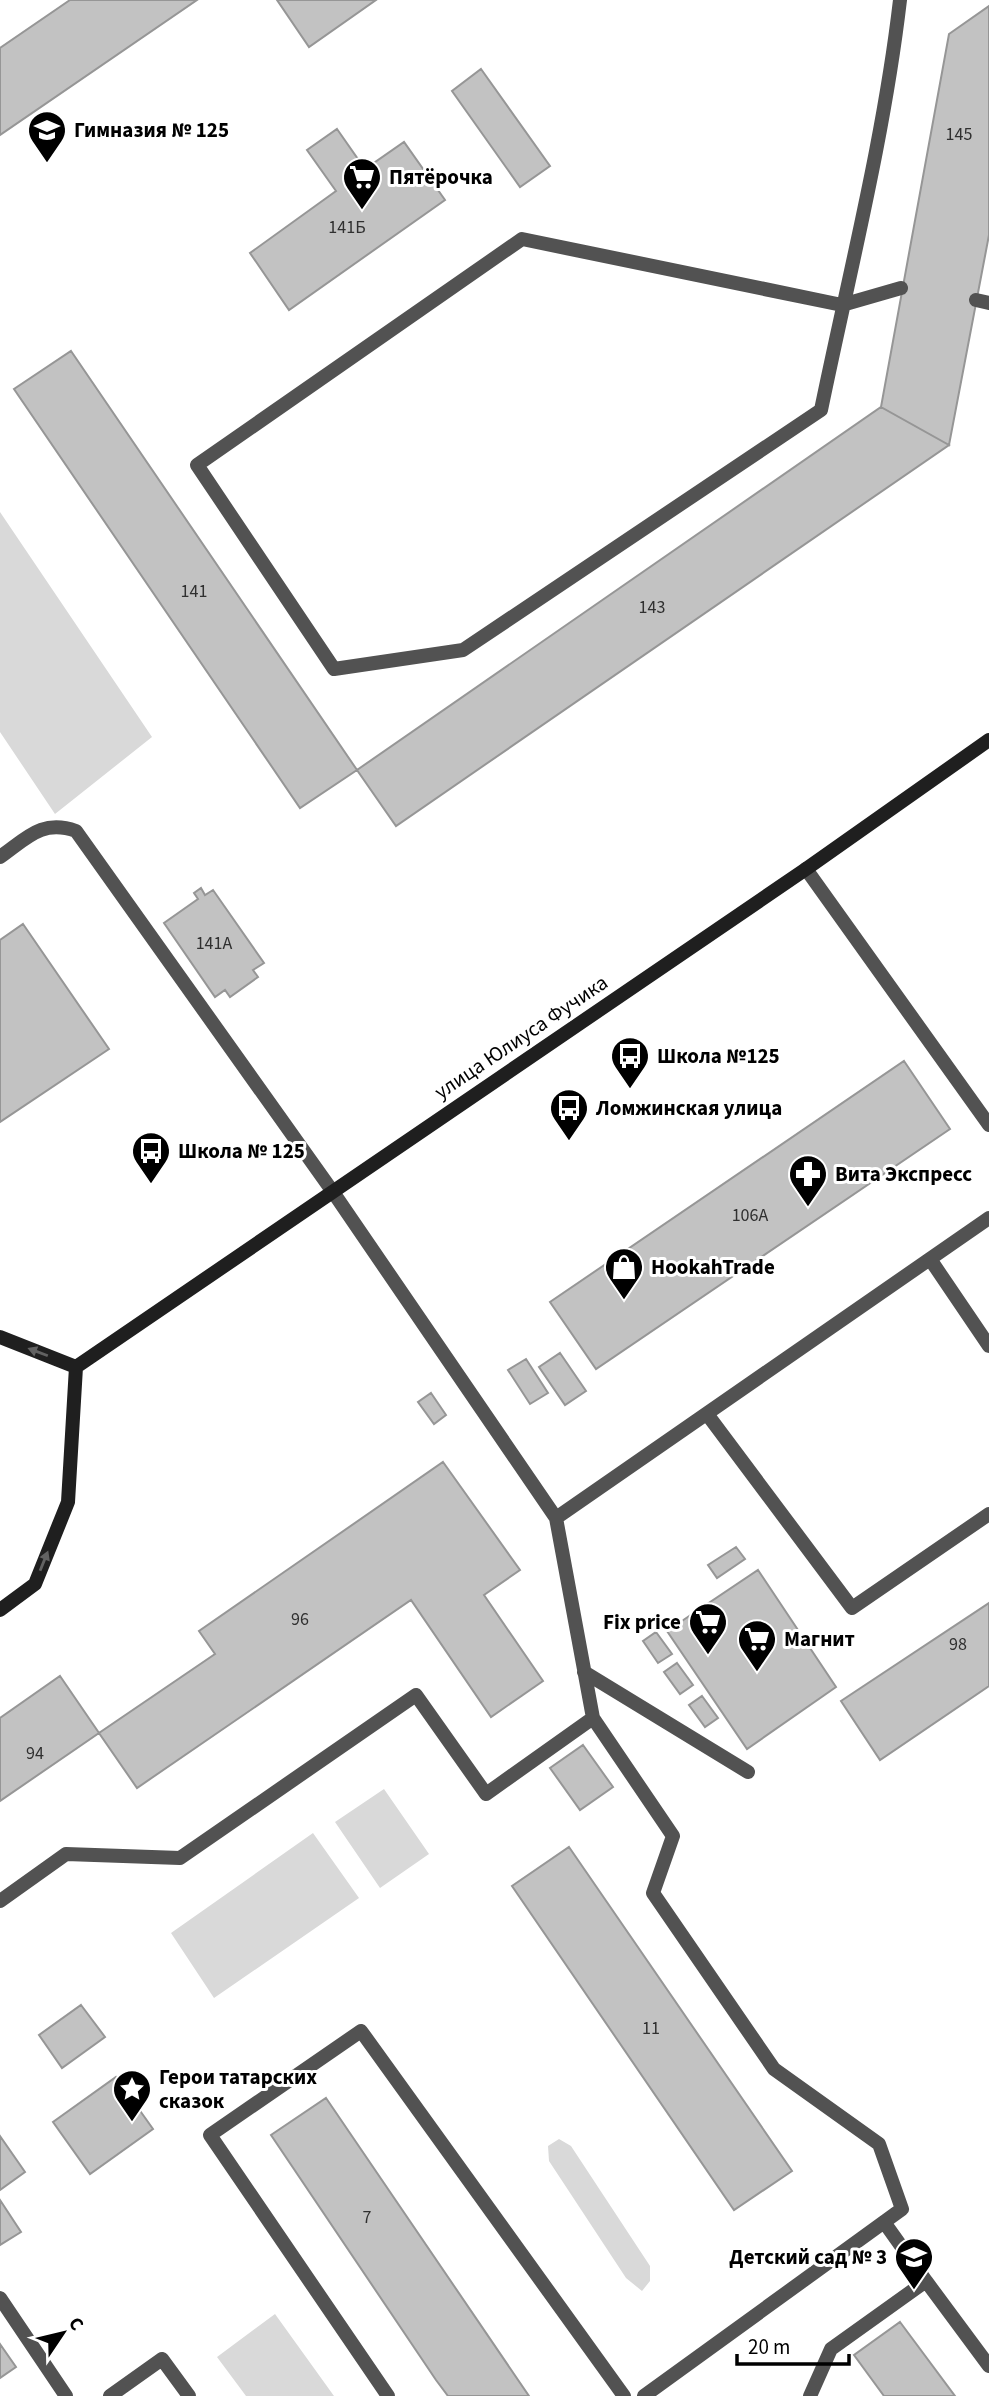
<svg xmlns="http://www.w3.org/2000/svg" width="989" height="2396" viewBox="0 0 989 2396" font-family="'Source Sans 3',sans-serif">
  <rect width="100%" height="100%" fill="#fff"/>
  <path fill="#d9d9d9" d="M0,512l152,225 -97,77 -55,-82z
    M384,1789l45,65 -49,34 -45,-66z
    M313,1833l46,65 -145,100 -43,-65z
    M559,2139l12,7 79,120v15l-8,10 -16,-13 -77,-117 -1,-15z
    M275,2314l59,82h-88l-29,-39z"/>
  <path fill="#c2c2c2" stroke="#969696" stroke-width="2" d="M70,0h127l-197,135v-87z
    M277,0h99l-67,47z
    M989,6v229l-40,210 -68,-38 68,-373z
    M481,69l69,97 -30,21 -68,-96z
    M337,129l28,40 39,-27 41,58 -156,110 -39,-57 86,-62 -29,-41z
    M71,351l286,419 -57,38 -286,-419z
    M881,407l68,38 -553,381 -39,-56z
    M201,888l4,7 8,-5 51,73 -11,7 5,7 -28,20 -5,-7 -10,7 -51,-74 34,-24 -4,-6z
    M23,924l86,125 -109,73v-182z
    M904,1061l46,68 -354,240 -46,-67z
    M560,1353l26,38 -21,14 -26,-38z
    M526,1359l22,34 -18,11 -22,-34z
    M431,1393l15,22 -12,9 -16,-22z
    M443,1462l77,108 -36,25 59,86 -52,36 -80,-117 -274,188 -38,-55 116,-79 -16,-23z
    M736,1547l9,12 -28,19 -9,-13z
    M758,1570l78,117 -89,62 -80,-118z
    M989,1603v83l-109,74 -39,-59z
    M656,1632l16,22 -14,9 -15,-22z
    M677,1663l16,22 -13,9 -16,-22z
    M60,1676l39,57 -99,68v-83z
    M702,1696l16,22 -13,9 -16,-22z
    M583,1745l30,42 -33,23 -30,-42z
    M569,1847l223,324 -58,39 -222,-324z
    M81,2005l24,32 -43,31 -23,-33z
    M116,2077l37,52 -63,45 -37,-52z
    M326,2098l203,298h-81l-12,-16 -165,-245z
    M0,2136l25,36 -25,18z
    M0,2200l21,32 -21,13z
    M900,2322l55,74h-71l-30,-41z
    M0,2344l16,23 -16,11z"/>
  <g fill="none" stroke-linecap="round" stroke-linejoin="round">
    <path stroke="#525252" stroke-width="14" d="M900,0c-16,138 -51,274 -79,410l-358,240 -129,19 -137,-204 325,-226 320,66 59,-17
      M976,300l13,3
      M0,857c27,-19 42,-38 76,-26l257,361 223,326 433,-300
      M806,869l183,256
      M930,1259l59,87
      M707,1414l145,194 137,-94
      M584,1672l164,100
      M593,1718l80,118 -20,57 121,176 105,75 23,65 -258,187
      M0,1901l66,-47 114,4 236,-163 70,99 107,-76 -37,-200
      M884,2222l42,59
      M0,2298l66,98
      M110,2396l52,-37 27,37
      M388,2396l-178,-261 151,-104 263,365
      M810,2396l21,-47 95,-68 63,85"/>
    <path stroke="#1f1f1f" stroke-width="14" d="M0,1337l76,30
      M76,1367l730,-498 183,-129
      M0,1610l35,-26 33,-82 8,-135"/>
  </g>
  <defs><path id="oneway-solid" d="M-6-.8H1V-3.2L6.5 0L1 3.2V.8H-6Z" transform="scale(1.75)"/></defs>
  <g fill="#626262">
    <use href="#oneway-solid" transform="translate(38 1352) rotate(-159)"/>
    <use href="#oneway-solid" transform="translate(44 1561) rotate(-68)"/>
  </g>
  <defs>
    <symbol id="school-pin" viewBox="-11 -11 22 30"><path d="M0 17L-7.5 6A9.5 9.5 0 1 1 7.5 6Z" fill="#000" stroke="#fff"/><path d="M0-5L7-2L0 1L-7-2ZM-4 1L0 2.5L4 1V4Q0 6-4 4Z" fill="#fff"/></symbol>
    <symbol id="supermarket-pin" viewBox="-11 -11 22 30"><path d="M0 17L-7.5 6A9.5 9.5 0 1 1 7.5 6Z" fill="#000" stroke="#fff"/><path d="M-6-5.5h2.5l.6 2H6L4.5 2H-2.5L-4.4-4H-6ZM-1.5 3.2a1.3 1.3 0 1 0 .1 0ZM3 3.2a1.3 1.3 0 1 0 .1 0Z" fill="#fff"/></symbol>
    <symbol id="bus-pin" viewBox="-11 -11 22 30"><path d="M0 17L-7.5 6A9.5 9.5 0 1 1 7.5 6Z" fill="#000" stroke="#fff"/><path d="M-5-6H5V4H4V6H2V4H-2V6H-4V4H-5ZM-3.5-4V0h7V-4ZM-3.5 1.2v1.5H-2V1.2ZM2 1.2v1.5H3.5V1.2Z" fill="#fff"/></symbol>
    <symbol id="pharmacy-pin" viewBox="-11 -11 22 30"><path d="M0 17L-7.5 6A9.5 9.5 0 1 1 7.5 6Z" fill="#000" stroke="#fff"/><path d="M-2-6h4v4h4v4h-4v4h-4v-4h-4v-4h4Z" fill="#fff"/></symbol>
    <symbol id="shop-pin" viewBox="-11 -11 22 30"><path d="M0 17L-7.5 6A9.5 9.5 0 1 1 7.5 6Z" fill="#000" stroke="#fff"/><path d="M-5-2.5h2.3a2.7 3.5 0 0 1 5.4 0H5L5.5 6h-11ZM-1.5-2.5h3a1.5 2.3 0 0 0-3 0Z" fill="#fff"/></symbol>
    <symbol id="sight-pin" viewBox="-11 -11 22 30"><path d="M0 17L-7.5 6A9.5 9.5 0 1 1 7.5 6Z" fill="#000" stroke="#fff"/><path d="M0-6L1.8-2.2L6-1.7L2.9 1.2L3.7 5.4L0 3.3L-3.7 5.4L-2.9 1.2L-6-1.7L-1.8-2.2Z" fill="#fff"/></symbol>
  </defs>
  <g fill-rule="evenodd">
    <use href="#school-pin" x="25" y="108" width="44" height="60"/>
    <use href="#supermarket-pin" x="340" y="155" width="44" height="60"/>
    <use href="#bus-pin" x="608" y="1034" width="44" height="60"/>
    <use href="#bus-pin" x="547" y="1086" width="44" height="60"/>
    <use href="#bus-pin" x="129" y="1129" width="44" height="60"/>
    <use href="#pharmacy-pin" x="786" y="1152" width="44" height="60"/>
    <use href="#shop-pin" x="602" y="1245" width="44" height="60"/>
    <use href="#supermarket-pin" x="686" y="1600" width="44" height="60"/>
    <use href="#supermarket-pin" x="735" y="1617" width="44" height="60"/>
    <use href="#sight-pin" x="110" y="2067" width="44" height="60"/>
    <use href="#school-pin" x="892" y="2235" width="44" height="60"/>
  </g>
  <g text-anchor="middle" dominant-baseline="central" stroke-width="6" stroke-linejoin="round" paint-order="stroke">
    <g font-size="18" fill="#303030">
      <text x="959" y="134">145</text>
      <text x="347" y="227">141Б</text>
      <text x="194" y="591">141</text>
      <text x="652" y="607">143</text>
      <text x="214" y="943">141А</text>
      <text x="750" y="1215">106А</text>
      <text x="300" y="1619">96</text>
      <text x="958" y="1644">98</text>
      <text x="35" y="1753">94</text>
      <text x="651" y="2028">11</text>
      <text x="367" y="2217">7</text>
    </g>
    <g font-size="21" font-weight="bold" fill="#000" stroke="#fff" text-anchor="start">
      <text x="74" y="130">Гимназия № 125</text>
      <text x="389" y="177">Пятёрочка</text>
      <text x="657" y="1056">Школа №125</text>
      <text x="596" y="1108">Ломжинская улица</text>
      <text x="178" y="1151">Школа № 125</text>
      <text x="835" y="1174">Вита Экспресс</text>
      <text x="651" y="1267">HookahTrade</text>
      <text x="681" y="1622" text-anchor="end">Fix price</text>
      <text x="784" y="1639">Магнит</text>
      <text x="159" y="2077">Герои татарских<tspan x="159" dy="24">сказок</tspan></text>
      <text x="887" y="2257" text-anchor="end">Детский сад № 3</text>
    </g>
    <g font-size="21" fill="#000" stroke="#fff">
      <text transform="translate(521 1037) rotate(-34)">улица Юлиуса Фучика</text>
    </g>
  </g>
  <g transform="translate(63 2333) rotate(55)" stroke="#ffffff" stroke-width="5" paint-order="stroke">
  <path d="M0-5L12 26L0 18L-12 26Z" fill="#000000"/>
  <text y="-10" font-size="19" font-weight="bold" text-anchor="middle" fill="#000000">С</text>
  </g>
  <path d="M737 2354v10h112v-10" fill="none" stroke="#000000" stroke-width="3.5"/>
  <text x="748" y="2354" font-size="21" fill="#000000" stroke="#ffffff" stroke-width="5" paint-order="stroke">20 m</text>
</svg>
